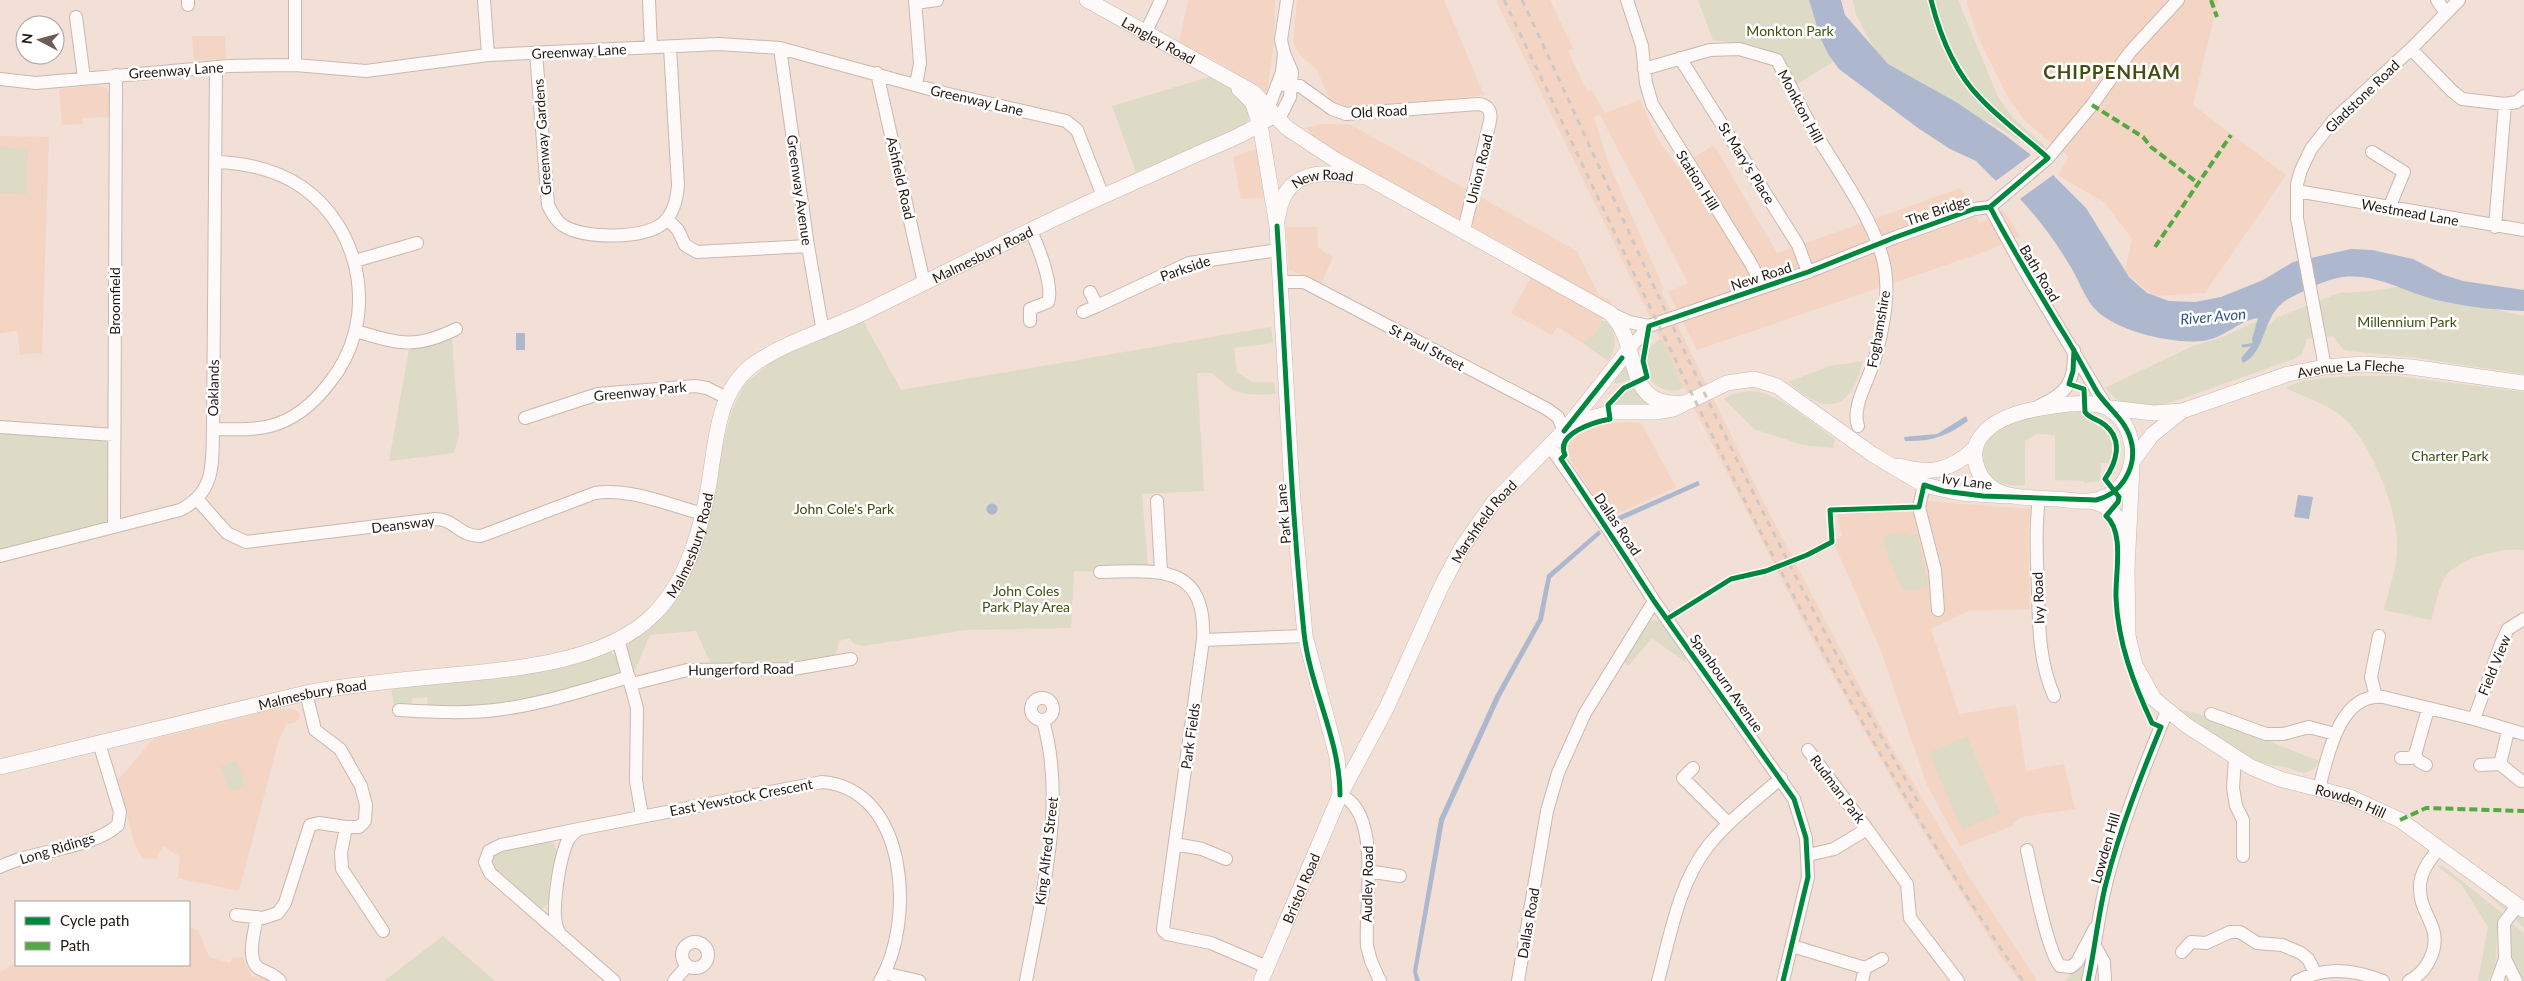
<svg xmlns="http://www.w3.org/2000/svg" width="2524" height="981" viewBox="0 0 2524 981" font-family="Lato,sans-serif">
  <rect width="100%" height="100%" fill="#f2dfd5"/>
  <path fill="#f4d5c4" d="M1188,0h87l-1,43 -7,51 -45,-30 -43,-22z
    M1297,0h147l40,95 -137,15 -15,-7 -16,-34 -16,-14 -7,-12z
    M1496,0h54l23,48 -5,3 19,40 5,-1 13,23 35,-13 17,38 21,29 36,-22 63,108 184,-65 18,35 24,-13 17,26 -30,14 -293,100 -29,-58 20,-9 -88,-168 -6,2 14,45 56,127 -3,2 100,206 130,249 76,127 70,108h-18l-19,-26 -94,-151 -90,-158 -117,-228z
    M1966,0h252l-25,105 93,70 -81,118 -52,3 -28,-25 7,-32 -27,-36 -47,-28 11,-18 -43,-35 -17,-23 -32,-64z
    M192,36h33l1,23 -32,1z
    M97,85l9,3 4,7v22l-27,1v6l-21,1 -3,-36z
    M1322,124h27l228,127 22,44 13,6 -18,35 -2,-1 -9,8 -26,-16 -5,8 -41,-22 28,-50 -221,-121 -12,-14z
    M0,136l49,1 -7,216 -22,2 -3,-24 -17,2z
    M1259,148l5,50 -23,1 -8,-42z
    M1286,227h31l1,21 15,9 -13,29 -31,-17z
    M1624,422l17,1 35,64 -68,31 -37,-58 -4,-14 14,-14 24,-8z
    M1926,501l104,8 -2,26 2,74 -63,2 -36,18 28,85 57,-9 10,66 38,-7 11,45 -54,8 -11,10 -50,19 -33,-61 -46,-134 -48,-110 9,-5 -5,-24 55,-2 22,2z
    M288,709l8,1 3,4v5l-5,4 -8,1 -8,19 -39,148 -61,-13 2,-21 -17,-11 -7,13 -14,-1 -7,-13 -17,-65 35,-41 117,-29z
    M189,927l9,3 11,27 21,6 3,-6h10l9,20 14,-1 5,5h-271v-9l16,-9 173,2z"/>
  <path fill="#dddac6" d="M1698,0h117l21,60 -39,24c-24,-38 -43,-38 -84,-44z
    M1853,0h105l40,97 15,21 33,29 -5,6 -52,-31 -19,-6 -72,-40 -24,-28 -18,-33z
    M1213,76c13,10 53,34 28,52l-105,44 -24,-66z
    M0,147l28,2 -2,45 -26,-1z
    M2410,285l41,14 73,17v58l-113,-17 -62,-6 -6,-2 -10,-13 -26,3 -5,15 -8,5 -133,47 -34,-2 -11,-5 -11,-11 88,-42 30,-9 34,-16 10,6 9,-9 63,-25 33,-2z
    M862,319l39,71 370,-63 2,16 -39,5 3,24 15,10 22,1 2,11c-34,1 -38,3 -64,-21h-15l7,118 -62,3 6,73 -48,5 -26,-1 -3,57 -105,2 -103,16 -9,-2 -4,-6 -11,3 -2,10 -6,8 -118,9 -17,-37 -46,4 -15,35 -3,-2 -5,-17 1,-10 46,-42 47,-146 10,-40 13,-28 31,-26z
    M1602,320c16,8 16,28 6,41l-25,-18 9,-8 2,1z
    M452,339l7,96 -5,18 -65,8 20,-111z
    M1661,339l23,49c-15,6 -27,1 -36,-12 -4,-15 -2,-30 13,-37z
    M1863,361c-14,53 -37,54 -75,21l42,-16z
    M1624,363l6,1 2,15 -16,5 -5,-3z
    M2395,376l129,16v158c-22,-3 -60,7 -76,23 -10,12 -12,33 -17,47l-47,-10c4,-16 9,-32 12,-48 7,-42 -20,-108 -47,-139 -15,-17 -43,-25 -63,-35 21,-14 82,-12 109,-12z
    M1636,388l20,17h-44l14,-13z
    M1748,391c29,-1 63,32 87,48l-2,9 -30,-3 -49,-16 -30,-30 11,-6z
    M2078,410c6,2 7,7 12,10 21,13 27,17 20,43h-9l-1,18 -16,2v-2l-29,-1v-45l-18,-1 -12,7v44c-42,6 -60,-35 -22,-58 11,-7 59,-14 75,-17z
    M0,430l101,8 10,9 -3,74 -9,5 -99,25z
    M1905,532l4,4 8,-2 11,52 -17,5 -9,-2 -19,-45 1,-7z
    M1654,620l8,2 24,34 -1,6 -33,-24 -23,27h-2l-3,-5 24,-39z
    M610,651l8,8 1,15 -4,2 -113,31h-74l-1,-10 -15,1v8l-18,-1 -3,-18 116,-9 65,-14z
    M2176,709l27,6 116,46 -5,8 -9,4c-9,-1 -17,-7 -26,-7 -35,-2 -75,-37 -103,-57z
    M1967,736l33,77 -38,17 -33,-77z
    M237,761l8,25 -16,6 -8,-26z
    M547,841l6,2 4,8 -8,51 -7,7 -51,-41 -2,-8 7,-8z
    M2437,866h6l59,47 -5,21 -2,33 -7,14h-10l10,-54 -26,-42z
    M2471,879l53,40v9z
    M2510,922l14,11v48h-3l-12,-21z
    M443,936l52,45h-111z
    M2083,961l5,2 -4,18h-19z"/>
  <path fill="#adb8cf" d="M1809,0h32l4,15 43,49 68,38 49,33 26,20 -35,26 -20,-20 -26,-12 -32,-21 -79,-59 -11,-15 -7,-15z
    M2053,175l33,33 43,69 18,16 22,8 26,1 26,-5 42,-17 30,-18 58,-13 21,1 41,9 31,16 19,6 61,9v21c-28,-1 -56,-4 -83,-10 -34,-7 -62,-28 -98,-24 -17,2 -38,13 -53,21 -28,13 -23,55 -47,65l-2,-5 12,-14 -1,-5 6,-21c-20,3 -35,21 -56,23 -29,3 -83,-9 -105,-30 -11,-10 -17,-28 -25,-42 -15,-25 -32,-49 -52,-70z
    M516,333h9v17h-9z
    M1966,416l2,5c-20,15 -38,21 -63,20l-1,-4 33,-3z
    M1698,481l2,4 -83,37 -3,-4z
    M2298,495l15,2 -4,22 -15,-2z
    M986.5 509a5.5 5.5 0 1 1 11 0a5.5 5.5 0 1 1-11 0Z
    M1599,530l2,4 -50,44 -8,42 -43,78 -56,123 -27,151 3,9h-5l-2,-10 26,-152 56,-123 43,-77 9,-44z"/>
  <path fill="#f2dfd5" d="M2033,154l-1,3 -35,25 -1,-1z
    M2052,173h3l-37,27v-3z"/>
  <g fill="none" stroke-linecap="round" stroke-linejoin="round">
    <path stroke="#adb8cf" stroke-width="3" d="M2243,346l13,-2"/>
    <defs>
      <path id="minor" d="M188,0v5
        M484,0l4,55
        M649,0l2,47
        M915,0l5,63 -4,22
        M1627,0l15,46 4,37 6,21 98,158 13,25
        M2437,0l9,13
        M915,3l22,-3
        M76,17l8,61
        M1145,34l16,-34
        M780,48l28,198 15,86
        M2411,49l41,42 10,8 43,5 12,-2 7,-6
        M536,53l12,152c4,8 8,16 16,21 21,13 79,13 98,-2 11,-9 15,-25 16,-39l-8,-138
        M1680,58l118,187 10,27
        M295,65v-65
        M1644,69l66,-19 29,-1 38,11c11,21 21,43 33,64 24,43 74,106 76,155 2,25 -4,54 -11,79 -5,20 -24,48 -17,68
        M877,73l47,210
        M0,79l36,4 193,-17 66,-1 71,6 122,-16 231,-11 61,4 164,45 122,28 11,9 26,66
        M1279,84l21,2 32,23 14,5 132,-10c10,1 14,7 12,17l-26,109
        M1265,117l17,-45 2,-19
        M1260,124l21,-9 9,-18 2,-25 -8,-19 -3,-13 6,-40
        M2372,152l32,20 -15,36
        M2297,191l227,39
        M1990,207l33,61 83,138
        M667,219l11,11 7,15 12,7 111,-6
        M2495,227l10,-123
        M355,261l62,-18
        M1280,282h24l243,127 11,8 6,14
        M1090,292l7,14 92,-43 89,-13
        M1083,312l14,-6
        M1610,313l19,9 20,4 159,-54 88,-35 78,-28 16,-2 58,-49 44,-53 38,-53 48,-52
        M1030,321v-12l18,-7c6,-16 -10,-56 -17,-71
        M356,331c41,12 58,19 100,-2
        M1630,348l19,-22
        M2325,367l-28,-149v-34l4,-14 10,-21 22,-28 78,-72 48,-49
        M2039,406c28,-13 36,-23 35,-56
        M525,418l73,-24 97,-8 12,2 20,10
        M0,427l114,8
        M213,429c18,0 39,2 57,-3 24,-6 45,-24 60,-44 48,-59 35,-151 -28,-195 -25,-17 -55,-24 -86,-25
        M1549,445l62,88 43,68 140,198 12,39 2,39 -25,104
        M1924,485l-5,22 16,63 3,40
        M2039,498c-4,31 -2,61 -1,92 1,37 1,72 16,106
        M197,499l30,34 19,9 189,-23c20,0 25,18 46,17l114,-43c36,-5 74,12 108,21
        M1157,501l4,70
        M114,527l2,-452
        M0,556l180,-46c36,-18 32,-47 33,-81l3,-362
        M1100,572c57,-1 107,-10 103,68
        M618,639l19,69 -1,73 6,35
        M632,684l55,-14 106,-1 58,-10
        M306,693l9,37 25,19 21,37 5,19 -1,16 -6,6h-13l-5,26 1,16 41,62
        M2376,697l-5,-20 8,-41
        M1031 709a11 11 0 1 1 22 0a11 11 0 1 1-22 0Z
        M399,710c35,2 70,4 104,-1 43,-6 85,-20 126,-32
        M2211,714l55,20h17l26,-7 26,7
        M2474,719l27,-75 7,-15 16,-10
        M2508,731l-8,33 21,17
        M1808,750l59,79
        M2415,755l4,6 7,4
        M2401,758h9l5,-3 13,-46
        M2235,759l-2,29 3,18 7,14v36
        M2480,765l20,-1
        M1693,768l-10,10 45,45
        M2319,789c8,-31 20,-97 64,-92l91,22 50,15
        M1340,795c43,16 24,113 27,151l4,15 9,20
        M1175,844l27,5 24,10
        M2027,850c5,23 20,100 33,116l11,1 6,-5 18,-34
        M1808,855l26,-6 33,-20 40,55 3,34 48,63
        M0,867c33,-17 92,-18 118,-42l2,-13 -21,-69
        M1367,871l33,5
        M236,915l27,3 15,-5 7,-10 25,-78 9,-2 27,4
        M257,917c-2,13 -12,44 3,52 8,4 14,5 20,12
        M559,932c-10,-16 1,-75 9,-92 3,-5 6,-8 11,-11
        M682 955a13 13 0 1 1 26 0a13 13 0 1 1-26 0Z
        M2191,942l15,1 24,-11h10l17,11 25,2 19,8 7,6 8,15
        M1792,946l73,22
        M2096,948l8,14 1,19
        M2182,952l9,-10
        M2505,959l11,22
        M1267,967l-56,-24 -44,-9 -4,-4 1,-9 39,-281 102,-4
        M884,973l35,8
        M614,981l-124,-108 -5,-11 4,-11 12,-6 78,-16 243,-47c87,7 93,141 58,199
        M674,981l13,-15
        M1026,981c15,-82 41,-178 17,-260
        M1518,981l29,-170 11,-38 27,-60 69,-112
        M1658,981c12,-45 21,-98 50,-135 21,-26 48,-46 73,-68
        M1862,981l3,-13 17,-9
        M2088,981c7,-32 10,-65 18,-97 15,-60 38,-116 61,-173
        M2297,981c28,-15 57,-12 86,0
        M2409,981c18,-9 30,-32 24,-52 -6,-17 -14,-25 -13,-44 1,-15 11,-26 19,-37
        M2497,981l8,-22 -1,-36 14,-18"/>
      <g id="major">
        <path id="s1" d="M1087,0l166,92 34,36 47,31 276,154c34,34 10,96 75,90"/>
        <path d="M1239,89l13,13 8,22 17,102 15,263 13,147 32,121 3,37"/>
        <path id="s2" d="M1278,217c6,-47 43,-47 82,-40"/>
        <path d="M2069,404c24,-2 43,-1 56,21 14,26 8,62 -23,73 -13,6 -31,2 -45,1 -29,-2 -66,3 -79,-29 -4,-10 -5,-20 0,-29 16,-29 62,-33 91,-37z"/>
        <path id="s3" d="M2110,408l44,5 28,-2 106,-37 37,-7 39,-3 47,3 113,16"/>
        <path d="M1568,429l24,-11 21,-6h42l18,-3 54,-26 27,-4 23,7 95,68 52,31 36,8 48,3"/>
        <path d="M2132,462l20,-27 30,-24"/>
        <path d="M1899,466c31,9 52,5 76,-18"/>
        <path id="s4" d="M2132,467l-5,102 1,67 7,29 19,34 32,26 65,42 29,12 70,18 50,23 124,90"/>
        <path d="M2090,501c21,3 29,18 37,35"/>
        <path id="s5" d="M0,767l306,-74c41,-8 83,-12 125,-16 68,-7 171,-11 222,-62 34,-33 48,-86 56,-131 7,-42 8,-94 45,-120 33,-23 74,-34 109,-51 76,-37 151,-76 227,-111 35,-16 70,-31 105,-47 22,-10 45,-18 65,-31"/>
        <path id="s6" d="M1261,981l79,-186 47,-88 54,-120 20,-38 32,-46 71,-72 66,-83"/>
      </g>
    </defs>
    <use href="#minor" stroke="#c8b9b1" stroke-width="14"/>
    <use href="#major" stroke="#c8b9b1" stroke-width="16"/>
    <use href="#minor" stroke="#fdfaf9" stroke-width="12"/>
    <use href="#major" stroke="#fdfaf9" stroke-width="15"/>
    <path stroke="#cdc8c5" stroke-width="3" stroke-dasharray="6 6" stroke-linecap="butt" d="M1504,0c160,332 309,676 519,981
      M1522,0c46,97 89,194 134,291 82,175 168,347 264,514"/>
    <path stroke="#53a942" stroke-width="4" stroke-dasharray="8 4" stroke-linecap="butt" d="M2211,0l6,17
      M2092,105l51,32 8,10 48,37
      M2155,247l76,-112
      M2400,820l26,-12 98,3"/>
    <defs>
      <path id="cycleway" d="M1277,226c9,136 13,272 27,407 6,55 36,106 36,162
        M2074,350l-1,21 -4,13 15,5 1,23c5,7 13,7 20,13 19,15 11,38 0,54l14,18 -1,5 -12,14c19,16 9,58 10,82 2,45 17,84 36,125l9,4c-21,51 -41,102 -55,156 -8,32 -11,65 -18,98
        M1564,431l58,-73
        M1667,619l64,-40 35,-8 41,-16 25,-13 -2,-32 89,-3 5,-22 19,6 40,5 113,4c25,-6 40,-31 36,-55 -4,-24 -23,-35 -35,-53 -12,-21 -23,-43 -36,-63 -25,-41 -49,-80 -71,-122
        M1783,981l25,-104 -2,-39 -12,-39 -140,-198 -93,-142 4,-4c-10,-22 30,-33 45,-36l-2,-14 16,-17 23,-11 -4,-16 6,-35 159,-54 88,-35 78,-28 16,-2 58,-49c-22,-20 -46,-37 -67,-59 -27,-27 -41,-63 -50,-99"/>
    </defs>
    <use href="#cycleway" stroke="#fff" stroke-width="8"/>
    <use href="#cycleway" stroke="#00873e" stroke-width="5"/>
  </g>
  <g text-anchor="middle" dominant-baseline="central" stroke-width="5" stroke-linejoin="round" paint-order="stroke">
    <g font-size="14" fill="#3d500f" stroke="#fff">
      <text x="1790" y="30">Monkton Park</text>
      <text x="2407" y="321">Millennium Park</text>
      <text x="2450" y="455">Charter Park</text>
      <text x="844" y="508">John Cole's Park</text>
      <text x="1026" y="590">John Coles<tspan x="1026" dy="16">Park Play Area</tspan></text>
    </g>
    <g font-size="14" fill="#241812" stroke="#fff">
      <text stroke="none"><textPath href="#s1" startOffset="82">Langley Road</textPath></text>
      <text transform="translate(579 51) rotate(-3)">Greenway Lane</text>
      <text transform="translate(176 70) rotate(-4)">Greenway Lane</text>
      <text transform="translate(2362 96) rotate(-44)">Gladstone Road</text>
      <text transform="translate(977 100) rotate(13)">Greenway Lane</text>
      <text transform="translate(1801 106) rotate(62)">Monkton Hill</text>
      <text transform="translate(1379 111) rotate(-3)">Old Road</text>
      <text transform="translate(542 137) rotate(-94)">Greenway Gardens</text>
      <text transform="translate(1747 163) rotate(58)">St Mary's Place</text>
      <text transform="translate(1479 169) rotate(-76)">Union Road</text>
      <text transform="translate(901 178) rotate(77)">Ashfield Road</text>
      <text transform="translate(1698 180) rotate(58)">Station Hill</text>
      <text stroke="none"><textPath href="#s2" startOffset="68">New Road</textPath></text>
      <text transform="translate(800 190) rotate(82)">Greenway Avenue</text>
      <text transform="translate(1938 210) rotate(-19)">The Bridge</text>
      <text transform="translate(2410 212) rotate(10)">Westmead Lane</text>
      <text stroke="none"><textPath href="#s5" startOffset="1206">Malmesbury Road</textPath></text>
      <text transform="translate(1185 268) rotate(-19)">Parkside</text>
      <text transform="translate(2040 273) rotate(59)">Bath Road</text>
      <text transform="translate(1761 276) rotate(-18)">New Road</text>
      <text transform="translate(114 301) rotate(-90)">Broomfield</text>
      <text transform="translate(1878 329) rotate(-80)">Foghamshire</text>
      <text transform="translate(1427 347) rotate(28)">St Paul Street</text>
      <text stroke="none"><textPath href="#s3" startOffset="248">Avenue La Fleche</textPath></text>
      <text transform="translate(213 388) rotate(-89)">Oaklands</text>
      <text transform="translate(640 391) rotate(-6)">Greenway Park</text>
      <text transform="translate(1967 481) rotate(7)">Ivy Lane</text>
      <text transform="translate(1283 514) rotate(-95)">Park Lane</text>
      <text stroke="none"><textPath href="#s6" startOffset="512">Marshfield Road</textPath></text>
      <text transform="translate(403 524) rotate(-7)">Deansway</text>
      <text transform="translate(1618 524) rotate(56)">Dallas Road</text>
      <text stroke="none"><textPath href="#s5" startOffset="756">Malmesbury Road</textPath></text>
      <text transform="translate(2038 598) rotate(-92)">Ivy Road</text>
      <text transform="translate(2494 665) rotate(-68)">Field View</text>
      <text transform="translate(741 669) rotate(-1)">Hungerford Road</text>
      <text transform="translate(1727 683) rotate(55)">Spanbourn Avenue</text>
      <text stroke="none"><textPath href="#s5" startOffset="321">Malmesbury Road</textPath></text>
      <text transform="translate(1190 736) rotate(-82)">Park Fields</text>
      <text transform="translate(1838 789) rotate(53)">Rudman Park</text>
      <text transform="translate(741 797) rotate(-11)">East Yewstock Crescent</text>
      <text stroke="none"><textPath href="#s4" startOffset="462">Rowden Hill</textPath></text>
      <text transform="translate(57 848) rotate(-17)">Long Ridings</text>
      <text transform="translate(2105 848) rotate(-74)">Lowden Hill</text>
      <text transform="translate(1046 851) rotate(-83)">King Alfred Street</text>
      <text transform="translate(1367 884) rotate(-89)">Audley Road</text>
      <text stroke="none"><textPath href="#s6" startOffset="101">Bristol Road</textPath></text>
      <text transform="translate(1528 923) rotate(-80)">Dallas Road</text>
    </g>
    <g font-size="15" font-style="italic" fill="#315384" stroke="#fff">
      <text transform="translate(2213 316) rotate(-5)">River Avon</text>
    </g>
    <g font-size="19" font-weight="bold" letter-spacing="1" fill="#434e15" stroke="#fff">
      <text x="2112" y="71">CHIPPENHAM</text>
    </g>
  </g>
  <rect x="15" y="901" width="175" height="65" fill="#ffffff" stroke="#a7a3a0"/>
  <rect x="25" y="917" width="25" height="8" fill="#00873e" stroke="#a7a3a0"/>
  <text x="60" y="926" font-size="15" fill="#241812">Cycle path</text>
  <rect x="25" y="942" width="25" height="8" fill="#53a942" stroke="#a7a3a0"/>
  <text x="60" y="951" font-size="15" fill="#241812">Path</text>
  <g transform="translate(40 40) rotate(276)"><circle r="24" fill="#ffffff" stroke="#a7a3a0"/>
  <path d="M0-4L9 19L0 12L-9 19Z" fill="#6c5e56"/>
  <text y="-8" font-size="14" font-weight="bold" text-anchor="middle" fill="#241812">N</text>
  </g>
</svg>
